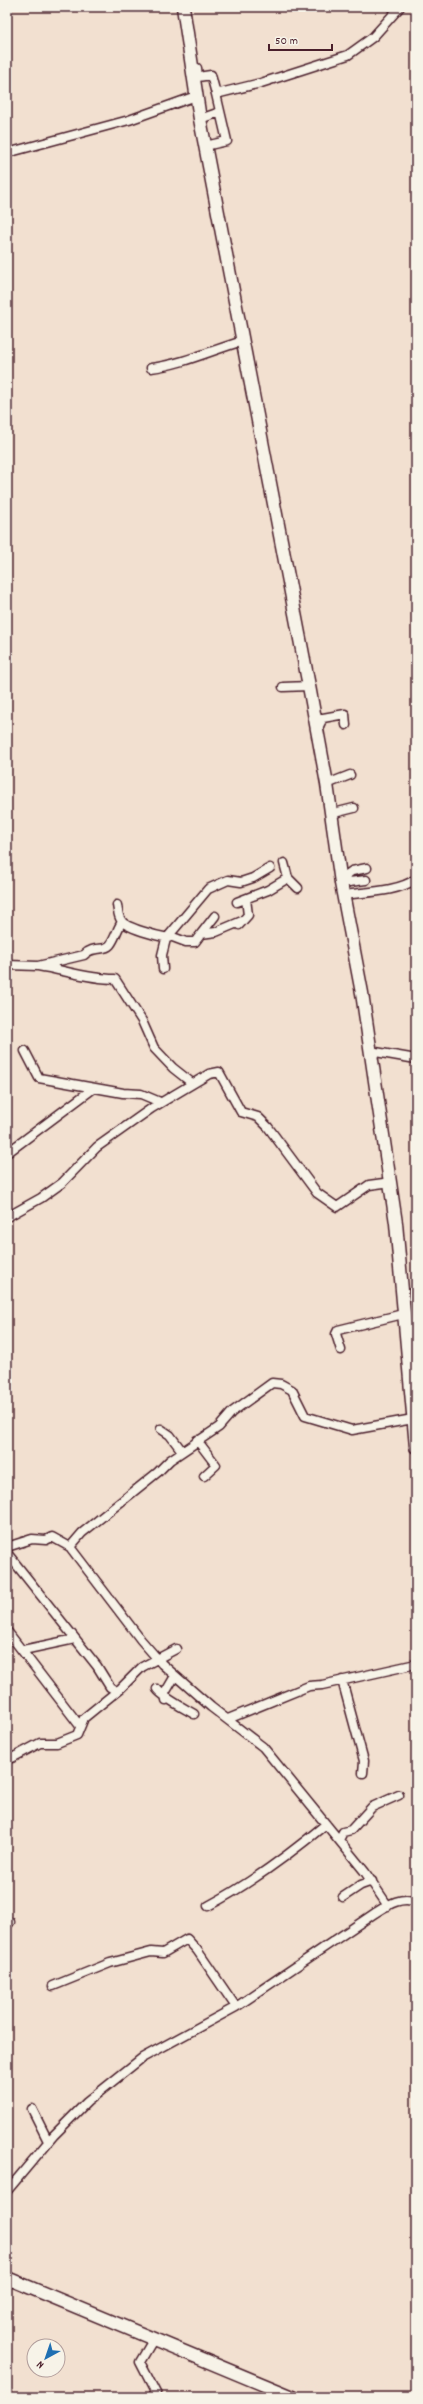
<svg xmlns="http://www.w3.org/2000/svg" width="423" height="2404" viewBox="0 0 423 2404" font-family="Dekko,sans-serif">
  <rect width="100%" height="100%" fill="#f2e0d0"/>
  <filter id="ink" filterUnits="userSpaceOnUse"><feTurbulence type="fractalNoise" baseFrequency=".025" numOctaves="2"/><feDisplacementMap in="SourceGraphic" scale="8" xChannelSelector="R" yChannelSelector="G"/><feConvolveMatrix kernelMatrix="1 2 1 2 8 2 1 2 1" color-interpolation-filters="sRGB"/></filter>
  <g filter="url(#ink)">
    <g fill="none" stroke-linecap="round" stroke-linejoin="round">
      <defs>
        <path id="street" d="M197,68l1,9 13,-2 5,19
          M200,119l20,-7
          M205,146l22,-5 -11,-47 45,-11 87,-28 25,-18 27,-30
          M7,153l122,-33 67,-24
          M151,368c32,-4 61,-18 92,-27
          M283,687l26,-1
          M318,728l5,-10 22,-4 1,11
          M327,784l23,-9
          M332,816l6,-4 16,-4
          M284,863l4,15 10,10
          M341,883l25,-3
          M345,883v-7l7,-5 15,-3
          M344,895c22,-3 54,-3 72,-16
          M237,902l31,-12 20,-12
          M117,905c1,5 1,11 4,15 4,8 37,16 47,18
          M239,925l9,-10 -2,-16
          M201,934l14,-18
          M170,936l16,6h9l6,-8 15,-2 26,-11
          M7,965l31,1 46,-11c9,-10 20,-3 26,-10 5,-6 7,-16 12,-23
          M38,966c26,4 50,13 77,13l27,42 12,27 19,20 19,15
          M163,969l-1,-14 4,-16 42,-50 20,-9 13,2 12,-4 17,-10
          M25,1051l14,27 84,15 18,1 19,8
          M370,1051l46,8
          M7,1153l87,-65
          M7,1217l34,-19 21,-15 35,-36 55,-39 57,-34 10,-2 22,40 17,5 10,10 49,66 20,14 32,-22 22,-3
          M406,1337l10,-3
          M341,1350l-5,-16 2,-4 65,-16
          M161,1429l9,6 12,16
          M197,1440l19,25 -12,11
          M7,1547l25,-8 14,1 6,-3 18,10
          M7,1553l90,113 13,21 6,4
          M7,1631l73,95
          M23,1650l52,-11
          M342,1680l22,81 -1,12
          M157,1689c7,9 25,18 37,25
          M166,1700l-1,-7 10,-17
          M228,1719l81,-33 13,-1 94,-21
          M7,1754l5,4 28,-15h17l20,-8 7,-17 37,-30 21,-21 34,-18
          M339,1840l4,-8 8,-2 21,-23 27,-12
          M343,1897l18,-12 11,-4
          M208,1906c42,-22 82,-52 118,-82
          M388,1906l-23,-34 -102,-125 -52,-40 -49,-43 -21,-24 -71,-93 12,-14 76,-61 12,-12 49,-33 13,-15 40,-29 9,1 11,6 13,26 47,14 61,-11
          M7,1925l3,-3
          M53,1986l57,-23 41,-11 12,1 24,-14 10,11 39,57
          M32,2109l16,32
          M7,2191l47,-56 33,-33 55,-44 94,-51 139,-94c13,-8 26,-17 41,-11
          M153,2340l-13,22 18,35
          M7,2393l3,4"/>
        <path id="secondary" d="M183,7l17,112 109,567 18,98 14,99 21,110 34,230 20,224
          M7,2278l286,119"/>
      </defs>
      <use href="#street" stroke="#4a1f2b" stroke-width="11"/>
      <use href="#secondary" stroke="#4a1f2b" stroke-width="15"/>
      <use href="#street" stroke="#f7f3e8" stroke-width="8"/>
      <use href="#secondary" stroke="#f7f3e8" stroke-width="12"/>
    </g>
  </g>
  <rect width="423" height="2404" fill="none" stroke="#f7f3e8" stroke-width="24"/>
  <rect x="12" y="12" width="399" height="2380" fill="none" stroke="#4a1f2b" stroke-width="1.5" filter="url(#ink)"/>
  <g transform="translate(46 2358) rotate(220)"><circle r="19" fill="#f7f3e8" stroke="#b29e9c"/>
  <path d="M0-3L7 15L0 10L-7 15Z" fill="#1f6fb2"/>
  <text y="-6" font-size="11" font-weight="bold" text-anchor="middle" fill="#4a1f2b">N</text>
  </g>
  <path d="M269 44v6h63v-6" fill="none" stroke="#4a1f2b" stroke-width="2"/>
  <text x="275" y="44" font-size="12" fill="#4a1f2b" stroke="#f7f3e8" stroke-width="3" paint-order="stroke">50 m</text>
</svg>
